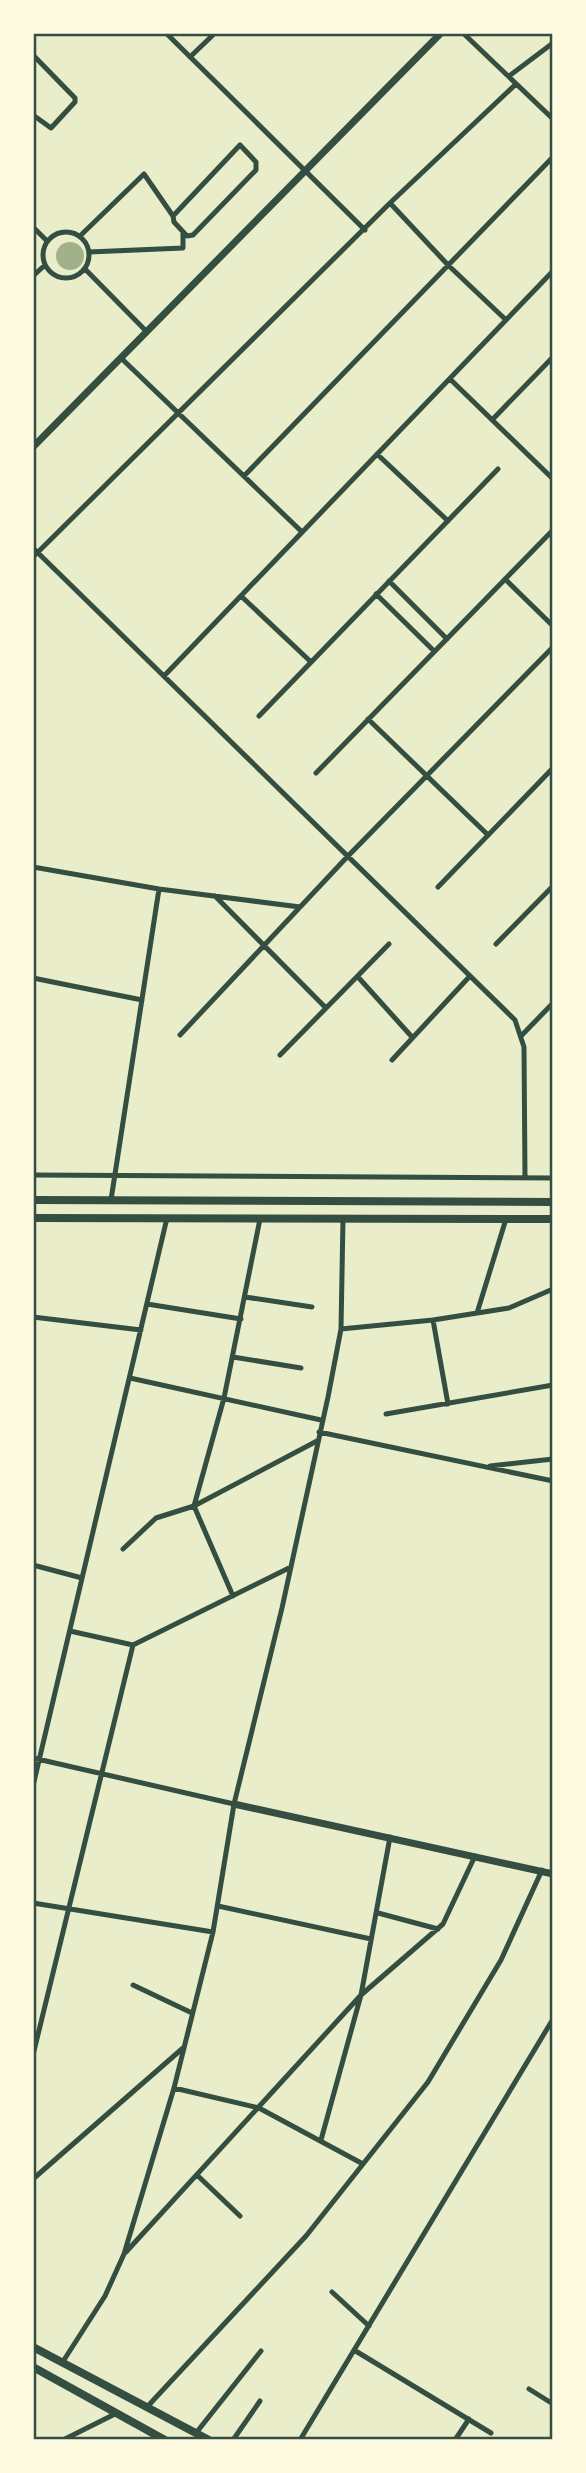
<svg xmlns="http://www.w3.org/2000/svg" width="586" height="2473" viewBox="0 0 586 2473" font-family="Spectral,serif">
  <rect width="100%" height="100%" fill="#e9edc9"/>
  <path fill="#a3b18a" d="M56 256a14 14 0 1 1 28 0a14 14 0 1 1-28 0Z"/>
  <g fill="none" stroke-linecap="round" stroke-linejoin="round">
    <path stroke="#344e41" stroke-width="5" d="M166,33l199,197
      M463,33l90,86
      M33,55l42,43v4l-24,26 -18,-13
      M190,57l25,-24
      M509,76l44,-33
      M390,203l58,62 58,55
      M33,227l14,14
      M43 255a23 23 0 1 1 46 0a23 23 0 1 1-46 0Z
      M80,236l64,-62 29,42 1,6 13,14 6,-1 63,-65v-8l-16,-17 -67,71
      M89,252l94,-4v-15
      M85,269l62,63
      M33,276l12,-11
      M121,358l181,174
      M450,379l103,100
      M492,420l61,-63
      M377,454l71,67
      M244,476l309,-319
      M33,548l482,472 9,27 1,131
      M33,557l357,-354 126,-119
      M505,579l48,47
      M389,581l58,58
      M376,594l58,57
      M241,596l70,66
      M164,676l389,-405
      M259,716l239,-247
      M368,719l120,116
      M316,773l237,-243
      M33,867l126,22 141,18
      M438,887l115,-119
      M215,896l110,111
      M496,944l57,-58
      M358,977l54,60
      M33,978l109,22
      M180,1035l168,-179 205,-209
      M522,1035l31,-32
      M280,1055l109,-111
      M392,1060l78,-84
      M33,1175l520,3
      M111,1200l48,-311
      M245,1297l67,10
      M147,1304l94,15
      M477,1313l29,-94
      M33,1317l108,13
      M433,1320l15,84
      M341,1329l92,-9 76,-12 44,-19
      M233,1357l68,11
      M130,1378l191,42
      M386,1414l167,-29
      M319,1432l234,49
      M490,1466l63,-7
      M194,1506l30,-108 36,-179
      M194,1506l39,90
      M123,1549l33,-31 38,-12 123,-65
      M33,1565l49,13
      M70,1631l63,14 158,-78
      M33,1758l201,46
      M33,1786l134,-568
      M33,1903l180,29
      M218,1906l153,33
      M378,1913l60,16
      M133,1985l59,28
      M33,2055l100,-410
      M174,2088l85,20 104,56
      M321,2140l40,-145 29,-158
      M197,2175l43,41
      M33,2179l150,-131
      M126,2252l235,-257 82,-71 32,-68
      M332,2292l37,34
      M354,2350l137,83
      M62,2363l43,-67 19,-42 50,-166 39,-156 21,-128 48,-196 46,-211 13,-68 2,-110
      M529,2389l24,15
      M147,2407l159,-171 122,-154 73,-122 41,-90
      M196,2433l65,-82
      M63,2440l54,-27
      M233,2440l27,-39
      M300,2440l253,-421
      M455,2440l14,-21"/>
    <path stroke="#344e41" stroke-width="7" d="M33,447l408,-414
      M234,1804l319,70"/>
    <path stroke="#344e41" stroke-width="8" d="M33,1200l520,2
      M33,1218l520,1
      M33,2347l176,93
      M33,2367l132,73"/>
  </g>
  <rect width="586" height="2473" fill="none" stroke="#fefae0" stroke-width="70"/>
  <rect x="35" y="35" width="516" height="2403" fill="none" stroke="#344e41" stroke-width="2.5"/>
</svg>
